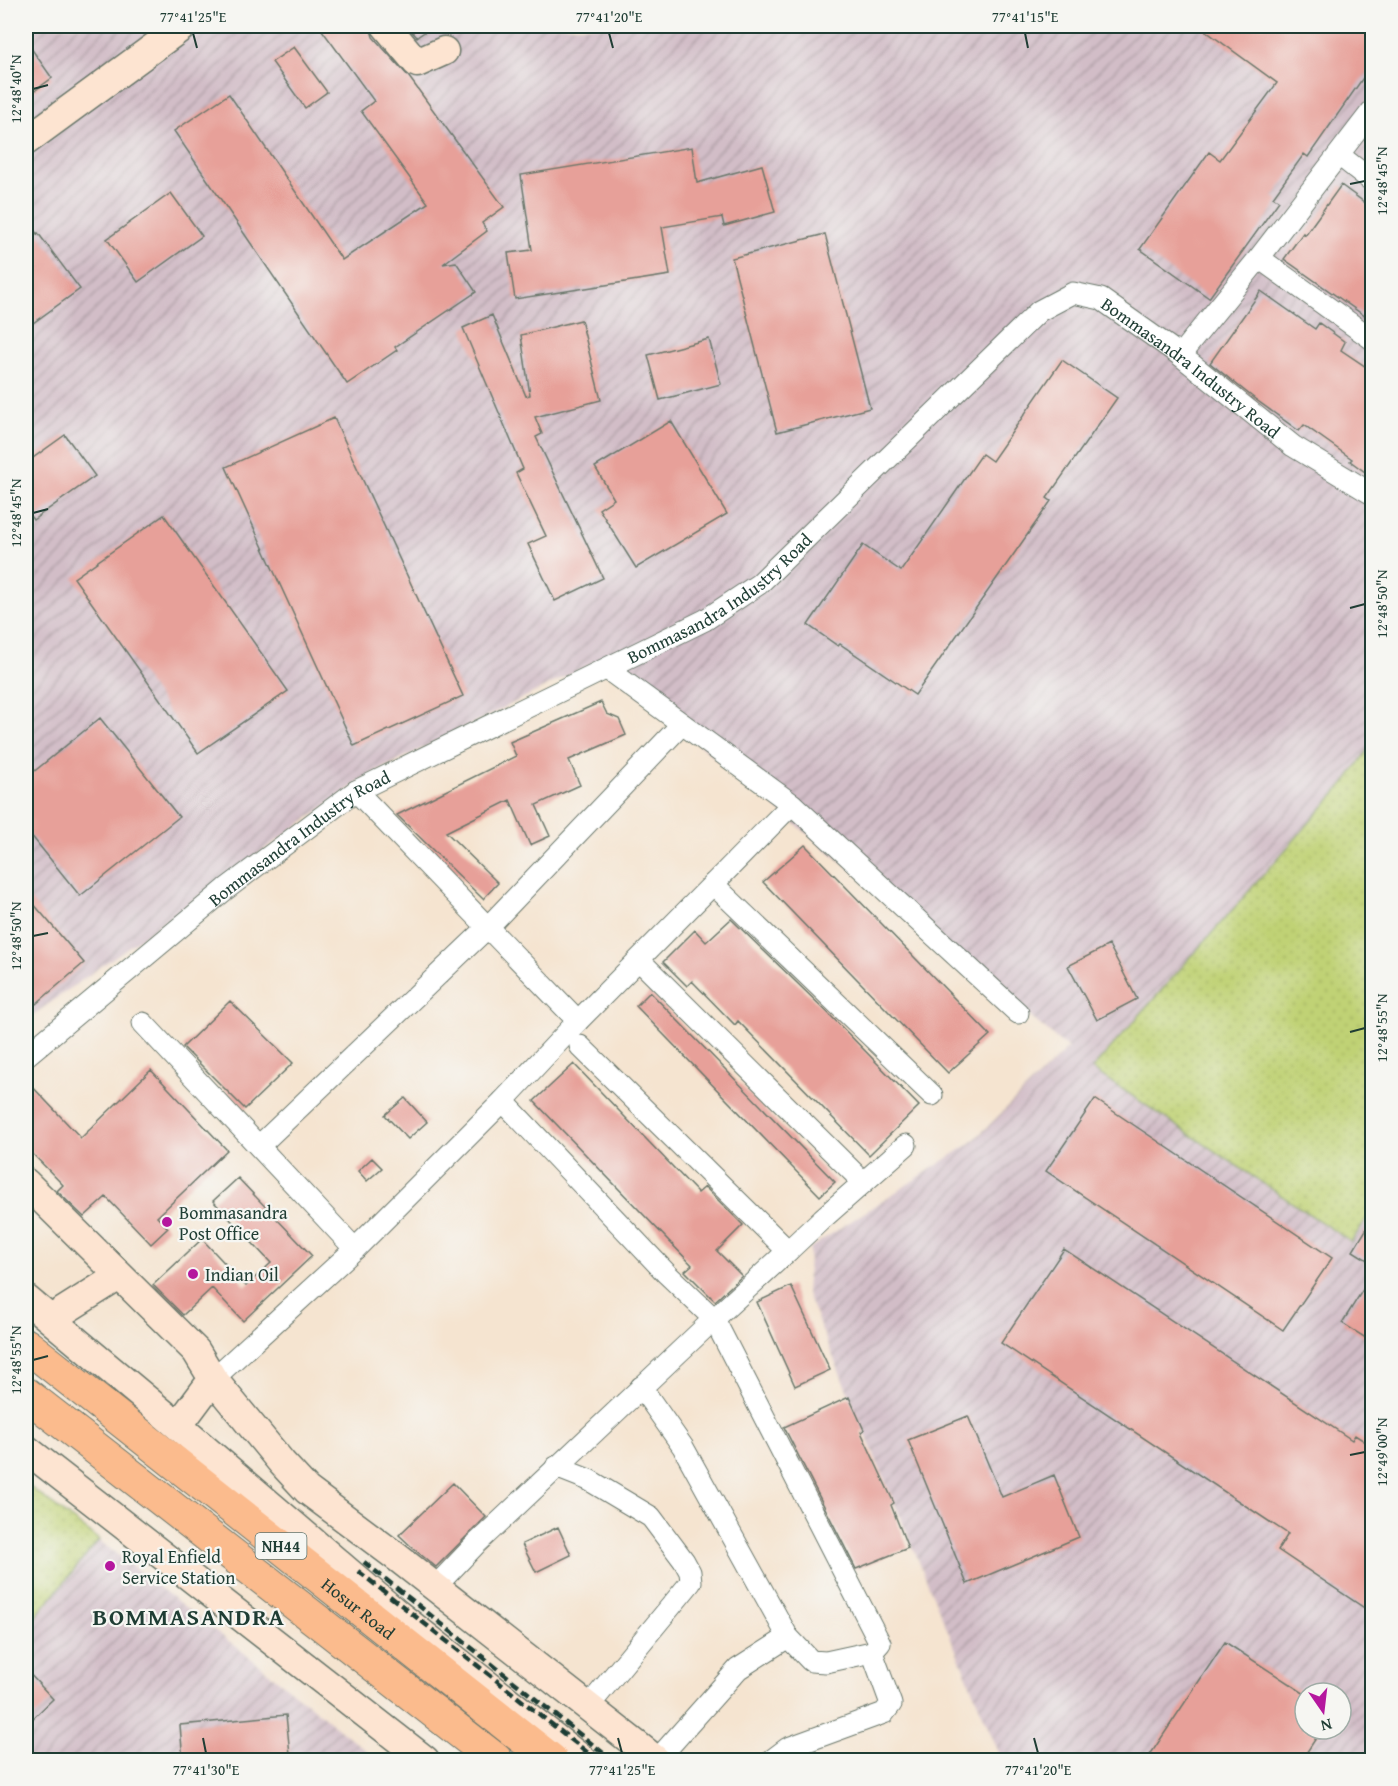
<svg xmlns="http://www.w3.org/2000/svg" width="1398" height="1786" viewBox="0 0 1398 1786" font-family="'Gentium Book Plus',serif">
  <defs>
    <pattern id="industrial-furrows" width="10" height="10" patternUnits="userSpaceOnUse" patternTransform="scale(1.5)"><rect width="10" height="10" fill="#d2bdc7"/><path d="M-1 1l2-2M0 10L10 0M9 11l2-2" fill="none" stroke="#aa9ba2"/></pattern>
    <pattern id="grass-dots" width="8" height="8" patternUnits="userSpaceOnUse" patternTransform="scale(1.5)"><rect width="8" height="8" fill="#c0d274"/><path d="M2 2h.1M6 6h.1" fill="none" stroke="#a5b565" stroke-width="1.8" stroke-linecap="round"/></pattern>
  </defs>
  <rect width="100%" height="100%" fill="#f6f6f2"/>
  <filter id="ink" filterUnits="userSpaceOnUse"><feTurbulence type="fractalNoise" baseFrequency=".0167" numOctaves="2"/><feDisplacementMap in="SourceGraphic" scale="12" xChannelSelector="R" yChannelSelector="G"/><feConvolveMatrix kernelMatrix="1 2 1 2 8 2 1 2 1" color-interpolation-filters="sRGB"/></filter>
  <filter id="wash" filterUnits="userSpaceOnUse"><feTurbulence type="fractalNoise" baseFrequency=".008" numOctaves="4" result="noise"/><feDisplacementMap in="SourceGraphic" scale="24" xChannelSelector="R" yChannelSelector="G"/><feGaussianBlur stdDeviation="1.35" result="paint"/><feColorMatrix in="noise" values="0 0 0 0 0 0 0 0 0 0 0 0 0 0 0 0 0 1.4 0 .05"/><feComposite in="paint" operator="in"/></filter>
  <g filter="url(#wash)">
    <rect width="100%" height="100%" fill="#f5e4d0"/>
    <path fill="url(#industrial-furrows)" fill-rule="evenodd" d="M26,26h1346v1734h-370l-196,-468 4,-44 161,-105 97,-95 -471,-387 -230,115 -341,244zM1305,1693h36v36h-36z
      M26,1484l217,168 135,108h-352z"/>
    <path fill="url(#grass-dots)" stroke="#708854" stroke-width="1.5" d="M1372,744v467l-21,31 -259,-173 255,-289z
      M26,1484l73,56 -73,88z"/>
    <g id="blocks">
      <path fill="#e7a099" d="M319,26h51l3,11 36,40 95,130 -22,16 5,8 -44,33 13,-2 20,30 -81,55 2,3 -50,34 -173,-253 55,-37 113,166 86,-57 -67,-92 13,-10z
        M407,26h26l-16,11z
        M1199,26h173v39l-64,92 -4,-3 -31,43 6,4 -70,97 -69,-49 69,-97 11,8 57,-77z
        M26,41l26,37 -26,19z
        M294,47l33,45 -22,16 -33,-46z
        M692,147l5,36 65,-18 13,47 -51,14 -2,-9 -60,10 8,48 -155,24 -7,-46 24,-3 -11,-75z
        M1341,185l31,23v113l-88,-62 19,-26 2,2z
        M171,193l31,43 -64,46 -31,-43z
        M26,219l11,15 1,-1 42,56 -54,39z
        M825,234l45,174 -93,24 -45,-174z
        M1261,291l54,38 4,-6 26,19 -4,8 31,21v106l-22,-16 2,-2 -48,-34 -5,6 -44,-32 -45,-36z
        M492,315l34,81 4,-1 -9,-60 60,-15 20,80 -66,17 7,17 -6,3 67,141 -48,23 -27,-57 18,-8 -30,-63 7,-4 -60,-141z
        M709,339l12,45 -61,16 -12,-45z
        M1062,360l55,38 -70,100 4,3 -136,194 -75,-51 -2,2 -30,-21 55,-80 38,26 81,-117 10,7z
        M334,418l129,278 -109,50 -128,-279z
        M671,421l56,93 -91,54 -37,-59 15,-10 -19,-32z
        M65,435l30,41 -62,44 -7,-10v-47z
        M164,515l124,176 -90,62 -124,-175z
        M601,702l6,12 12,5 7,16 -57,25 11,25 -44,20 14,31 -20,9 -20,-45 -64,32 52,51 -15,16 -86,-84 119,-59 -6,-14z
        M100,718l79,99 -99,79 -54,-67v-51z
        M805,845l185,190 -42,38 -185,-191z
        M26,895l58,68 -48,41 -10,-13z
        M731,919l97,94 91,93 -50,49 -131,-134 -3,4 -43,-44 -5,5 -24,-24 32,-32 11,12z
        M1109,945l28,54 -40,21 -29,-54z
        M650,992l185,190 -15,14 -184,-190z
        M230,1001l63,62 -48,46 -62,-62z
        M574,1064l124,129 7,-6 38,38 -26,26 25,25 -27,25 -30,-30 7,-6 -158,-164z
        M151,1070l76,80 -70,67 11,11 -17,16 -45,-47 -22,20 -27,-26 6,-6 -37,-38v-67l55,58z
        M405,1098l22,24 -19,17 -23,-24z
        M1095,1099l237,159 -49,72 -237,-159z
        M372,1158l10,10 -15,13 -9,-10z
        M238,1178l74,78 -69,65 -31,-33 -29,27 -30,-30 49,-46 44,47 25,-23 -58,-62z
        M1372,1220v43l-19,-12z
        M1064,1249l288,191 3,-5 17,11v167l-94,-63 10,-16 -287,-191z
        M1372,1275v67l-30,-19z
        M791,1286l39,84 -35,16 -38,-84z
        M849,1397l15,33 -3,2 33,71 -3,2 17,43 -52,21 -72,-142z
        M968,1416l34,81 52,-22 25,62 -112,47 -59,-144z
        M453,1483l33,34 -50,50 -22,-18 -15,-14z
        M558,1527l13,28 -35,17 -14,-28z
        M1225,1642l80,52v35h17l-21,32h-155z
        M26,1670l27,29 -27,26z
        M286,1715l4,39 -66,7h-41l-3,-36z"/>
    </g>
  </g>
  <g filter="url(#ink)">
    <use href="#blocks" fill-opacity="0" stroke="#6a776b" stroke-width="1.5"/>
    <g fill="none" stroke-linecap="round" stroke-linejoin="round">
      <defs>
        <g id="street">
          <path d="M1339,155l33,26"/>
          <path d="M1259,258l113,81"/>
          <path d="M1180,355l79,-97 113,-147"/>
          <path d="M607,669l185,135"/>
          <path d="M356,791l222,230"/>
          <path d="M713,884l219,211"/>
          <path d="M639,960l224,222"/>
          <path d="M143,1023l212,226"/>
          <path d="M580,1046l208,205 34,-32 84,-74"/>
          <path id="s1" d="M26,1056l200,-167 130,-98 349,-171 54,-36 280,-273 34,-18 28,6 79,56 113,91 79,48"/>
          <path d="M259,1146l229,-219 194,-203"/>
          <path d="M213,1379l142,-130 148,-148 75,-80 214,-217 226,209"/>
          <path d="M641,1387l42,60 105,190 23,24 15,1 46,-10 8,-9 -166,-324 74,-68"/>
          <path d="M556,1467l33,13 62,37 33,44 6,11 1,10 -103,125"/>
          <path d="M435,1587l41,-43 238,-225 -47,-45 -164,-173"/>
          <path d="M657,1760l81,-91 50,-32"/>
          <path d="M772,1760l16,-12 96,-35 7,-9 -19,-52"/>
        </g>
        <path id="secondary" d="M386,26l31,37 27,-12
          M26,141l157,-115
          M26,1183l170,168 17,28 69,84 25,27 91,68 258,202
          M26,1299l152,127 218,187 187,147
          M51,1319l68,-43
          M178,1426l35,-47
          M26,1449l399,311"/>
        <g id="highway">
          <path id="s2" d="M26,1345l525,415"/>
          <path d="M26,1394l470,366"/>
        </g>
      </defs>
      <use href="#street" stroke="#6a776b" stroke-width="23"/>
      <use href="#secondary" stroke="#6a776b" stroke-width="31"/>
      <use href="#highway" stroke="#6a776b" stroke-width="35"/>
      <use href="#street" stroke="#fff" stroke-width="21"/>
      <use href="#secondary" stroke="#fde4d1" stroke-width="28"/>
      <use href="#highway" stroke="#fbbb8d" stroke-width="33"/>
      <path stroke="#1f3d34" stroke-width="4.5" stroke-dasharray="9 4.5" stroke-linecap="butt" d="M364,1562l248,198
        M358,1571l239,189"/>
    </g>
  </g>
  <path fill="none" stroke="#1f3d34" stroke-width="2" d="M193,33l4,15M609,33l4,15M1025,33l3,15M33,89l15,-4M1350,184l15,-3M33,513l15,-4M1350,608l15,-4M33,936l15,-3M1350,1032l15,-4M33,1360l15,-4M1350,1455l15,-3M203,1738l3,15M618,1738l4,15M1034,1738l4,15"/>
  <g fill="#b5179e" stroke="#f6f6f2" stroke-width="2">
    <circle cx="167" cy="1222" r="6"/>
    <circle cx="193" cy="1274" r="6"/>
    <circle cx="110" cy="1566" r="6"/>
  </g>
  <g text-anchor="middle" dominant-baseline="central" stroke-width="4.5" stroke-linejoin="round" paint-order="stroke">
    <rect fill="#f6f6f2" stroke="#60746d" stroke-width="1.5" x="255.5" y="1533" width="51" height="26" rx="4.5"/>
    <g font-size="16" font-weight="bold" fill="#1f3d34">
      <text x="281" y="1546">NH44</text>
    </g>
    <g font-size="18" fill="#1f3d34" stroke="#f6f6f2">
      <text stroke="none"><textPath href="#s1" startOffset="1448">Bommasandra Industry Road</textPath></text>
      <text stroke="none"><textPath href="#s1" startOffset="836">Bommasandra Industry Road</textPath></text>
      <text stroke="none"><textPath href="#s1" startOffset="350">Bommasandra Industry Road</textPath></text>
      <text stroke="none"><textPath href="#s2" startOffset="424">Hosur Road</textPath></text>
    </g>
    <g font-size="18" fill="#1f3d34" stroke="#f6f6f2" text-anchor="start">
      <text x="179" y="1212">Bommasandra<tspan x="179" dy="21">Post Office</tspan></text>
      <text x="205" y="1274">Indian Oil</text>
      <text x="122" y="1556">Royal Enfield<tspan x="122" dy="21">Service Station</tspan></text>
    </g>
    <g font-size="24" font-weight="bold" letter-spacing="1.5" fill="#1f3d34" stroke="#f6f6f2">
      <text x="189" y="1616">BOMMASANDRA</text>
    </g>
  </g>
  <rect width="1398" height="1786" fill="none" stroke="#f6f6f2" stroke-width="66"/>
  <g transform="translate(1323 1711) rotate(166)"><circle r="28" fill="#f6f6f2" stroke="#a0aca6" stroke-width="1.5"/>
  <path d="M0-4.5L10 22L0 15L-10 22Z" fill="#b5179e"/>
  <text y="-9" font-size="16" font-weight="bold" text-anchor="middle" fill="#1f3d34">N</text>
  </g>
  <rect x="33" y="33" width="1332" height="1720" fill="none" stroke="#1f3d34" stroke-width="2"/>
  <g font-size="15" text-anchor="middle" fill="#1f3d34">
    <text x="193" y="22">77°41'25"E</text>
    <text x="609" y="22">77°41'20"E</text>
    <text x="1025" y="22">77°41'15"E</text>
    <text transform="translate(16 89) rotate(-90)" y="5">12°48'40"N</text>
    <text transform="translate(1382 181) rotate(-90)" y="5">12°48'45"N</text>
    <text transform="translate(16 513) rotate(-90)" y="5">12°48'45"N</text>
    <text transform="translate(1382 604) rotate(-90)" y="5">12°48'50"N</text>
    <text transform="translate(16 936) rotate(-90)" y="5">12°48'50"N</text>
    <text transform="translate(1382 1028) rotate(-90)" y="5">12°48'55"N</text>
    <text transform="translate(16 1360) rotate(-90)" y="5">12°48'55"N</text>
    <text transform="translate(1382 1452) rotate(-90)" y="5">12°49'00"N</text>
    <text x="206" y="1775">77°41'30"E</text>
    <text x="622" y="1775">77°41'25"E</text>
    <text x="1038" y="1775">77°41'20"E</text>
  </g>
</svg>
